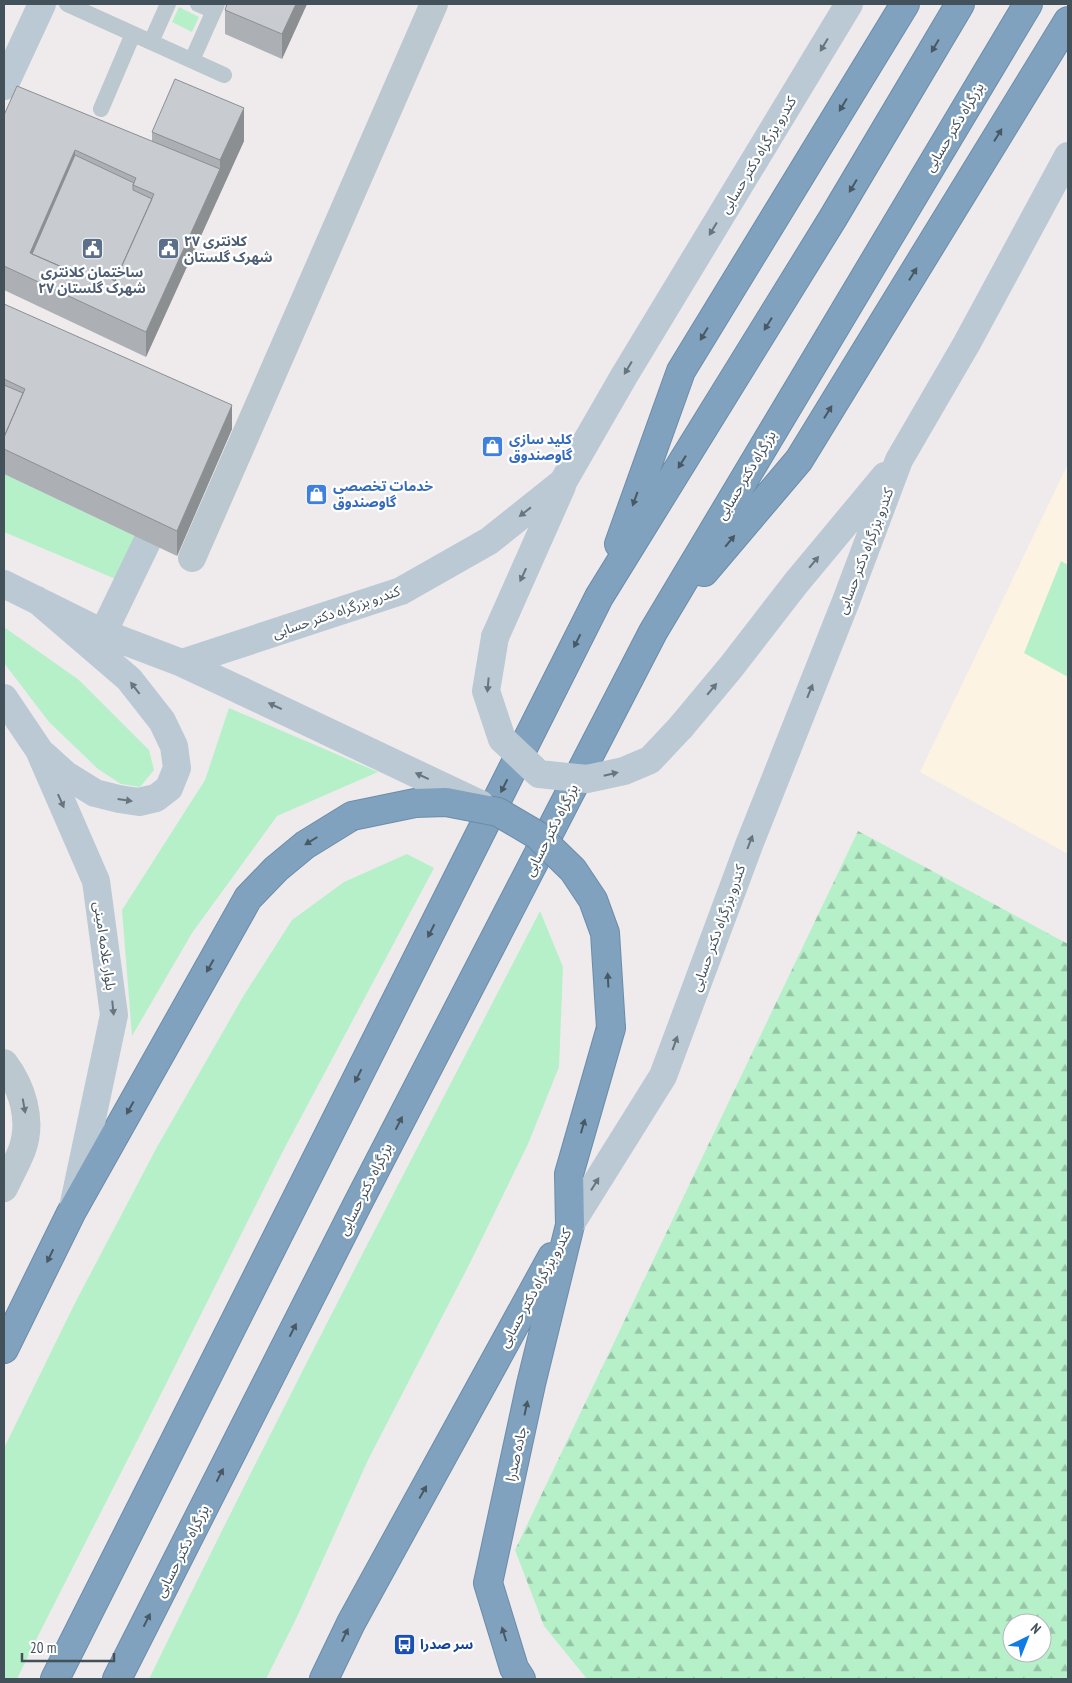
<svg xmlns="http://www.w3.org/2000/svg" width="1072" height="1683" viewBox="0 0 1072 1683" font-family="'PT Sans Narrow','Noto Sans Arabic',sans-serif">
  <defs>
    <pattern id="forest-firs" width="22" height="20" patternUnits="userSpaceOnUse" patternTransform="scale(1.25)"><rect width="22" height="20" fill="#b6f0c9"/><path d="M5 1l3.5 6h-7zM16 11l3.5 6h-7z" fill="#96c5a6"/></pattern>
  </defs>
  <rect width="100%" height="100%" fill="#efebec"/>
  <path fill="#fcf3e2" d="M1068,464v390l-148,-82z"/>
  <path fill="#b6f0c9" d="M179,7l20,10 -7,15 -20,-10z
    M4,474l133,63 -19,43 -114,-48z
    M1061,561l7,4v112l-44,-24z
    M4,627l75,53 70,70 5,20 -14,17 -19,-3 -23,-15 -49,-47 -45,-59z
    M229,708l149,64 -101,44 -85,117 -60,103 -10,-126 83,-130z
    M407,854l27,14 -151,283 -120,239 -125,246 -21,43h-13v-231l71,-145 82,-156 87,-152 48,-75 52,-38z
    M540,911l23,56 -4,100 -31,77 -58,119 -102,197 -71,157 -31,62h-117c125,-258 259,-513 391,-768z"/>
  <path fill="url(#forest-firs)" fill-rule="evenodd" d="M858,831l210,113v735h-481l-43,-53 -29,-76zM1012,1623h30v30h-30z"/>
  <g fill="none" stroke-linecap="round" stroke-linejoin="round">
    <defs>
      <path id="highway" d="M619,544l62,-173 224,-367
        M704,572l95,-112 269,-439
        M4,1349l67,-136 177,-315 28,-29 29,-24 47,-29
        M55,1679l544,-1082 234,-379 127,-214
        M117,1679l241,-476 295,-571 375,-628
        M324,1679l27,-56 201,-366
        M521,1679l-7,-11 -26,-85 43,-199 39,-159 -1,-51 42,-146"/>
    </defs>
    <use href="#highway" stroke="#6b8daa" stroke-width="30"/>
    <path stroke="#bbc8cf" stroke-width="16" d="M67,4l157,71
      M198,4l16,7
      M151,42l17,-38
      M192,60l25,-56
      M101,109l32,-75"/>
    <path stroke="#bbc8cf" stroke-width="28" d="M192,558l242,-554
      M4,1063c18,24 29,57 18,87 -5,13 -12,25 -18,38"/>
    <path stroke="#bbc9d4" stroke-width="28" d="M4,86l38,-82
      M4,584l99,49 79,30 60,28
      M37,600l92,79 33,42 12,25 3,22 -8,20 -13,10 -17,4 -20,-3 -24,-6 -29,-18 -22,-20
      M103,633l44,-91
      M495,637l67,-151
      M182,663l219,-72 88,-50 74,-59 61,-106 225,-372
      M4,698l35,52 57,131 18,134 -40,188
      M681,727l50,-60 65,-84 89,-107
      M570,1225l93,-149 86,-231 97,-244 53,-141 68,-117 101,-187"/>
    <use href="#highway" stroke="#80a2be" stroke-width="28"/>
    <defs>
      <path id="highway-bridge" d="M352,816l63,-13 31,-1 52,10 39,23 36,35 20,30 12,33 6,95"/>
    </defs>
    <use href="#highway-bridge" stroke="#6b8daa" stroke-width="30" stroke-linecap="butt"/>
    <path stroke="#bbc9d4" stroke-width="28" d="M495,637l-9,54 16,48 37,35 48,5 37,-8 26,-11 31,-33
      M242,691l238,113"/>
    <use href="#highway-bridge" stroke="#80a2be" stroke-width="28"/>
  </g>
  <path fill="#acafb4" d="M307,4l-25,55 -57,-25v-24z
    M4,115l148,26v-9l92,9 -98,216 -142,-67z
    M4,304l228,125 -55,127 -173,-82z"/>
  <path fill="#8c8f92" d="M296,4h11l-25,55v-25z
    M244,108v33l-98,216v-25l74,-163v-9z
    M75,150v25l-38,87 -7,-9z
    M232,405v24l-55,127v-25z"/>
  <path fill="#c8ccd1" stroke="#8c8f92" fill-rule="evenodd" d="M227,4h69l-14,30 -57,-24z
    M175,79l69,29 -24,52 -68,-28z
    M17,86l203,83 -74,163 -142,-66v-151zM75,150l61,28 -3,7 21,9 -39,87 -22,-12 -6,9 -57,-25z
    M75,155l59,28 -1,2v5l19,9 -37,82 -22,-12 -6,9 -55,-24z
    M4,304l228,101 -55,126 -173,-82v-12l21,-48 -21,-10z
    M4,385l19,8 -19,44z"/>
  <defs><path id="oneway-solid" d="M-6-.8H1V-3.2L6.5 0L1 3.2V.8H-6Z" transform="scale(1.25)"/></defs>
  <g fill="#67757f">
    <use href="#oneway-solid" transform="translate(824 45) rotate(121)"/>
    <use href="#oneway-solid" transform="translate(713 229) rotate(121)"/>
    <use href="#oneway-solid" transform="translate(628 368) rotate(121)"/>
    <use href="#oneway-solid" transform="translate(525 512) rotate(142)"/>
    <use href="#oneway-solid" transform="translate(814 562) rotate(-50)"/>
    <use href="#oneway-solid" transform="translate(523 575) rotate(115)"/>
    <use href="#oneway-solid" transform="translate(488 685) rotate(95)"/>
    <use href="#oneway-solid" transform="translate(135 688) rotate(-128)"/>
    <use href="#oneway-solid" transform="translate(712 689) rotate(-50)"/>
    <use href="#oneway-solid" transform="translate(810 691) rotate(-68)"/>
    <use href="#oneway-solid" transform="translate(275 706) rotate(-155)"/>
    <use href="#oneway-solid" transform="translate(611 774) rotate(-13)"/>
    <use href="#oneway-solid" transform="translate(422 776) rotate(-155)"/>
    <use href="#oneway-solid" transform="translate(125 800) rotate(8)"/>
    <use href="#oneway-solid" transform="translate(61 801) rotate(66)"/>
    <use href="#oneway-solid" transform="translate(750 842) rotate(-69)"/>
    <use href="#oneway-solid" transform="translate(113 1008) rotate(84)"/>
    <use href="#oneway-solid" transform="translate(675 1043) rotate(-70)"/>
    <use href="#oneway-solid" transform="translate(595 1184) rotate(-58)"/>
  </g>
  <g fill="#495964">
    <use href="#oneway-solid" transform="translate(935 46) rotate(121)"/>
    <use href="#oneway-solid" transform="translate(843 105) rotate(121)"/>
    <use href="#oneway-solid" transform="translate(998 135) rotate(-58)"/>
    <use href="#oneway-solid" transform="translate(853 186) rotate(121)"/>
    <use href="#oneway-solid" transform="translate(913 274) rotate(-58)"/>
    <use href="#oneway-solid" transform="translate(768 324) rotate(122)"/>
    <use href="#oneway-solid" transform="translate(704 334) rotate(121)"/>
    <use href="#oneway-solid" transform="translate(828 412) rotate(-58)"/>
    <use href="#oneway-solid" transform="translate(682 462) rotate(122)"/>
    <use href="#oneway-solid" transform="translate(635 499) rotate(110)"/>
    <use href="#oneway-solid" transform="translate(730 541) rotate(-50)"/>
    <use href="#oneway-solid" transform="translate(577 641) rotate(117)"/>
    <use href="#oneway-solid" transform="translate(504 786) rotate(117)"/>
    <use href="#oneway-solid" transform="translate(311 841) rotate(148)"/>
    <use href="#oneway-solid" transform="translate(431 931) rotate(117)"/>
    <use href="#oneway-solid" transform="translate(210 966) rotate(119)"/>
    <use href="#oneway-solid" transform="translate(608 980) rotate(-93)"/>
    <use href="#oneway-solid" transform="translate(358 1076) rotate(117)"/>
    <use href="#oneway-solid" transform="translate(130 1108) rotate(119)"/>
    <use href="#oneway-solid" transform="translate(399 1123) rotate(-63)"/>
    <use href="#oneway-solid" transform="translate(583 1126) rotate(-74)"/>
    <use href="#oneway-solid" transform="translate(50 1256) rotate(116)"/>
    <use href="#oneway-solid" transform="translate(293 1330) rotate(-63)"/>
    <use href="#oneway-solid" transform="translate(526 1408) rotate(-78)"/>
    <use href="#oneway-solid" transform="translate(220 1475) rotate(-63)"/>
    <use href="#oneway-solid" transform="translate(423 1492) rotate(-61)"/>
    <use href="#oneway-solid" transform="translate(147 1620) rotate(-63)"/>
    <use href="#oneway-solid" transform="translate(504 1634) rotate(-107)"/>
    <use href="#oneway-solid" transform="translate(345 1635) rotate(-65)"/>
  </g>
  <use fill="#67757d" href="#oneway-solid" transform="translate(24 1106) rotate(80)"/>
  <defs>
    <symbol id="civic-square" viewBox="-11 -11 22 22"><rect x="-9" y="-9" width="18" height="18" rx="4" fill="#5c6f8a" stroke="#fff"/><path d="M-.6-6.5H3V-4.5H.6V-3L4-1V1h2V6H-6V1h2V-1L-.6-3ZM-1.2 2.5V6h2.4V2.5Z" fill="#fff"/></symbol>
    <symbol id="shop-square" viewBox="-11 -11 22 22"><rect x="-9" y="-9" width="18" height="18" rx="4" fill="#3f7fe0" stroke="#fff"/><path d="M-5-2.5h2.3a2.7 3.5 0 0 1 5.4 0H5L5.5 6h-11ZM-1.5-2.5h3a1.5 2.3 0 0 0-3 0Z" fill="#fff"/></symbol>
    <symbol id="bus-square" viewBox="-11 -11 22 22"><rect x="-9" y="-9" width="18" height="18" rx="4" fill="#1a4fb4" stroke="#fff"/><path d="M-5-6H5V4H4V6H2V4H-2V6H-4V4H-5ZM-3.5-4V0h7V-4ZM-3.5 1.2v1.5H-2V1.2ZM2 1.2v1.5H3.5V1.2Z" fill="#fff"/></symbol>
  </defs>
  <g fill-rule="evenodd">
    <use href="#civic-square" x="80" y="236" width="25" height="25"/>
    <use href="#civic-square" x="156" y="236" width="25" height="25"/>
    <use href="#shop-square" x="480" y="434" width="25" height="25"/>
    <use href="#shop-square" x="304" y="482" width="25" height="25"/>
    <use href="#bus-square" x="392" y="1632" width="25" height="25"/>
  </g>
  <g text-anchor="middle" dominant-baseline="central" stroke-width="4.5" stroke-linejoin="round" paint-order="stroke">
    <g font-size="14" fill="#43515a" stroke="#fff">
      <text transform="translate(954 127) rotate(-59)">بزرگراه دکتر حسابی</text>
      <text transform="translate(758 155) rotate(-59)">کندرو بزرگراه دکتر حسابی</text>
      <text transform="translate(746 475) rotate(-59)">بزرگراه دکتر حسابی</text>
      <text transform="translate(865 551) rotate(-69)">کندرو بزرگراه دکتر حسابی</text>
      <text transform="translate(336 612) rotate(-19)">کندرو بزرگراه دکتر حسابی</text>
      <text transform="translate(551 830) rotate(-63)">بزرگراه دکتر حسابی</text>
      <text transform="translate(718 928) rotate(-70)">کندرو بزرگراه دکتر حسابی</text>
      <text transform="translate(105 946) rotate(82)">بلوار علامه امینی</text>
      <text transform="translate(365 1189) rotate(-63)">بزرگراه دکتر حسابی</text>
      <text transform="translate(535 1288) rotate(-61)">کندرو بزرگراه دکتر حسابی</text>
      <text transform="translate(516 1454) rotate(-78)">جاده صدرا</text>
      <text transform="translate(182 1551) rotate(-63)">بزرگراه دکتر حسابی</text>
    </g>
    <g font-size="14" font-weight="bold" fill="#4e5e75" stroke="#fff" text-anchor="start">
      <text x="184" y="241">کلانتری ۲۷<tspan x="184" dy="16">شهرک گلستان</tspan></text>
      <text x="92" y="272" text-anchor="middle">ساختمان کلانتری<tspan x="92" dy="16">۲۷ شهرک گلستان</tspan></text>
    </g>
    <g font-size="14" font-weight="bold" fill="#366cbe" stroke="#fff" text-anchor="start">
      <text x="509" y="439">کلید سازی<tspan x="509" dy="16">گاوصندوق</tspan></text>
      <text x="333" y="486">خدمات تخصصی<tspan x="333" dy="16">گاوصندوق</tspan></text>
    </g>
    <g font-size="14" font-weight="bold" fill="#164399" stroke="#fff" text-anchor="start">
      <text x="420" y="1644">سر صدرا</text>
    </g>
  </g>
  <rect width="1072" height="1683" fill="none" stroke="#43515a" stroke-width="10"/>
  <g transform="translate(1027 1638) rotate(43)"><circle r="24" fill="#ffffff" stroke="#b4b9bd"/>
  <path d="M0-4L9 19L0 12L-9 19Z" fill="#107be4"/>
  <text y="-8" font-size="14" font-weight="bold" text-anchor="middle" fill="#43515a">N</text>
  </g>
  <path d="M22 1653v8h92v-8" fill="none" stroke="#43515a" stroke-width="2.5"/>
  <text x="30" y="1653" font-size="15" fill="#43515a" stroke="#ffffff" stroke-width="4" paint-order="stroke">20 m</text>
</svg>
